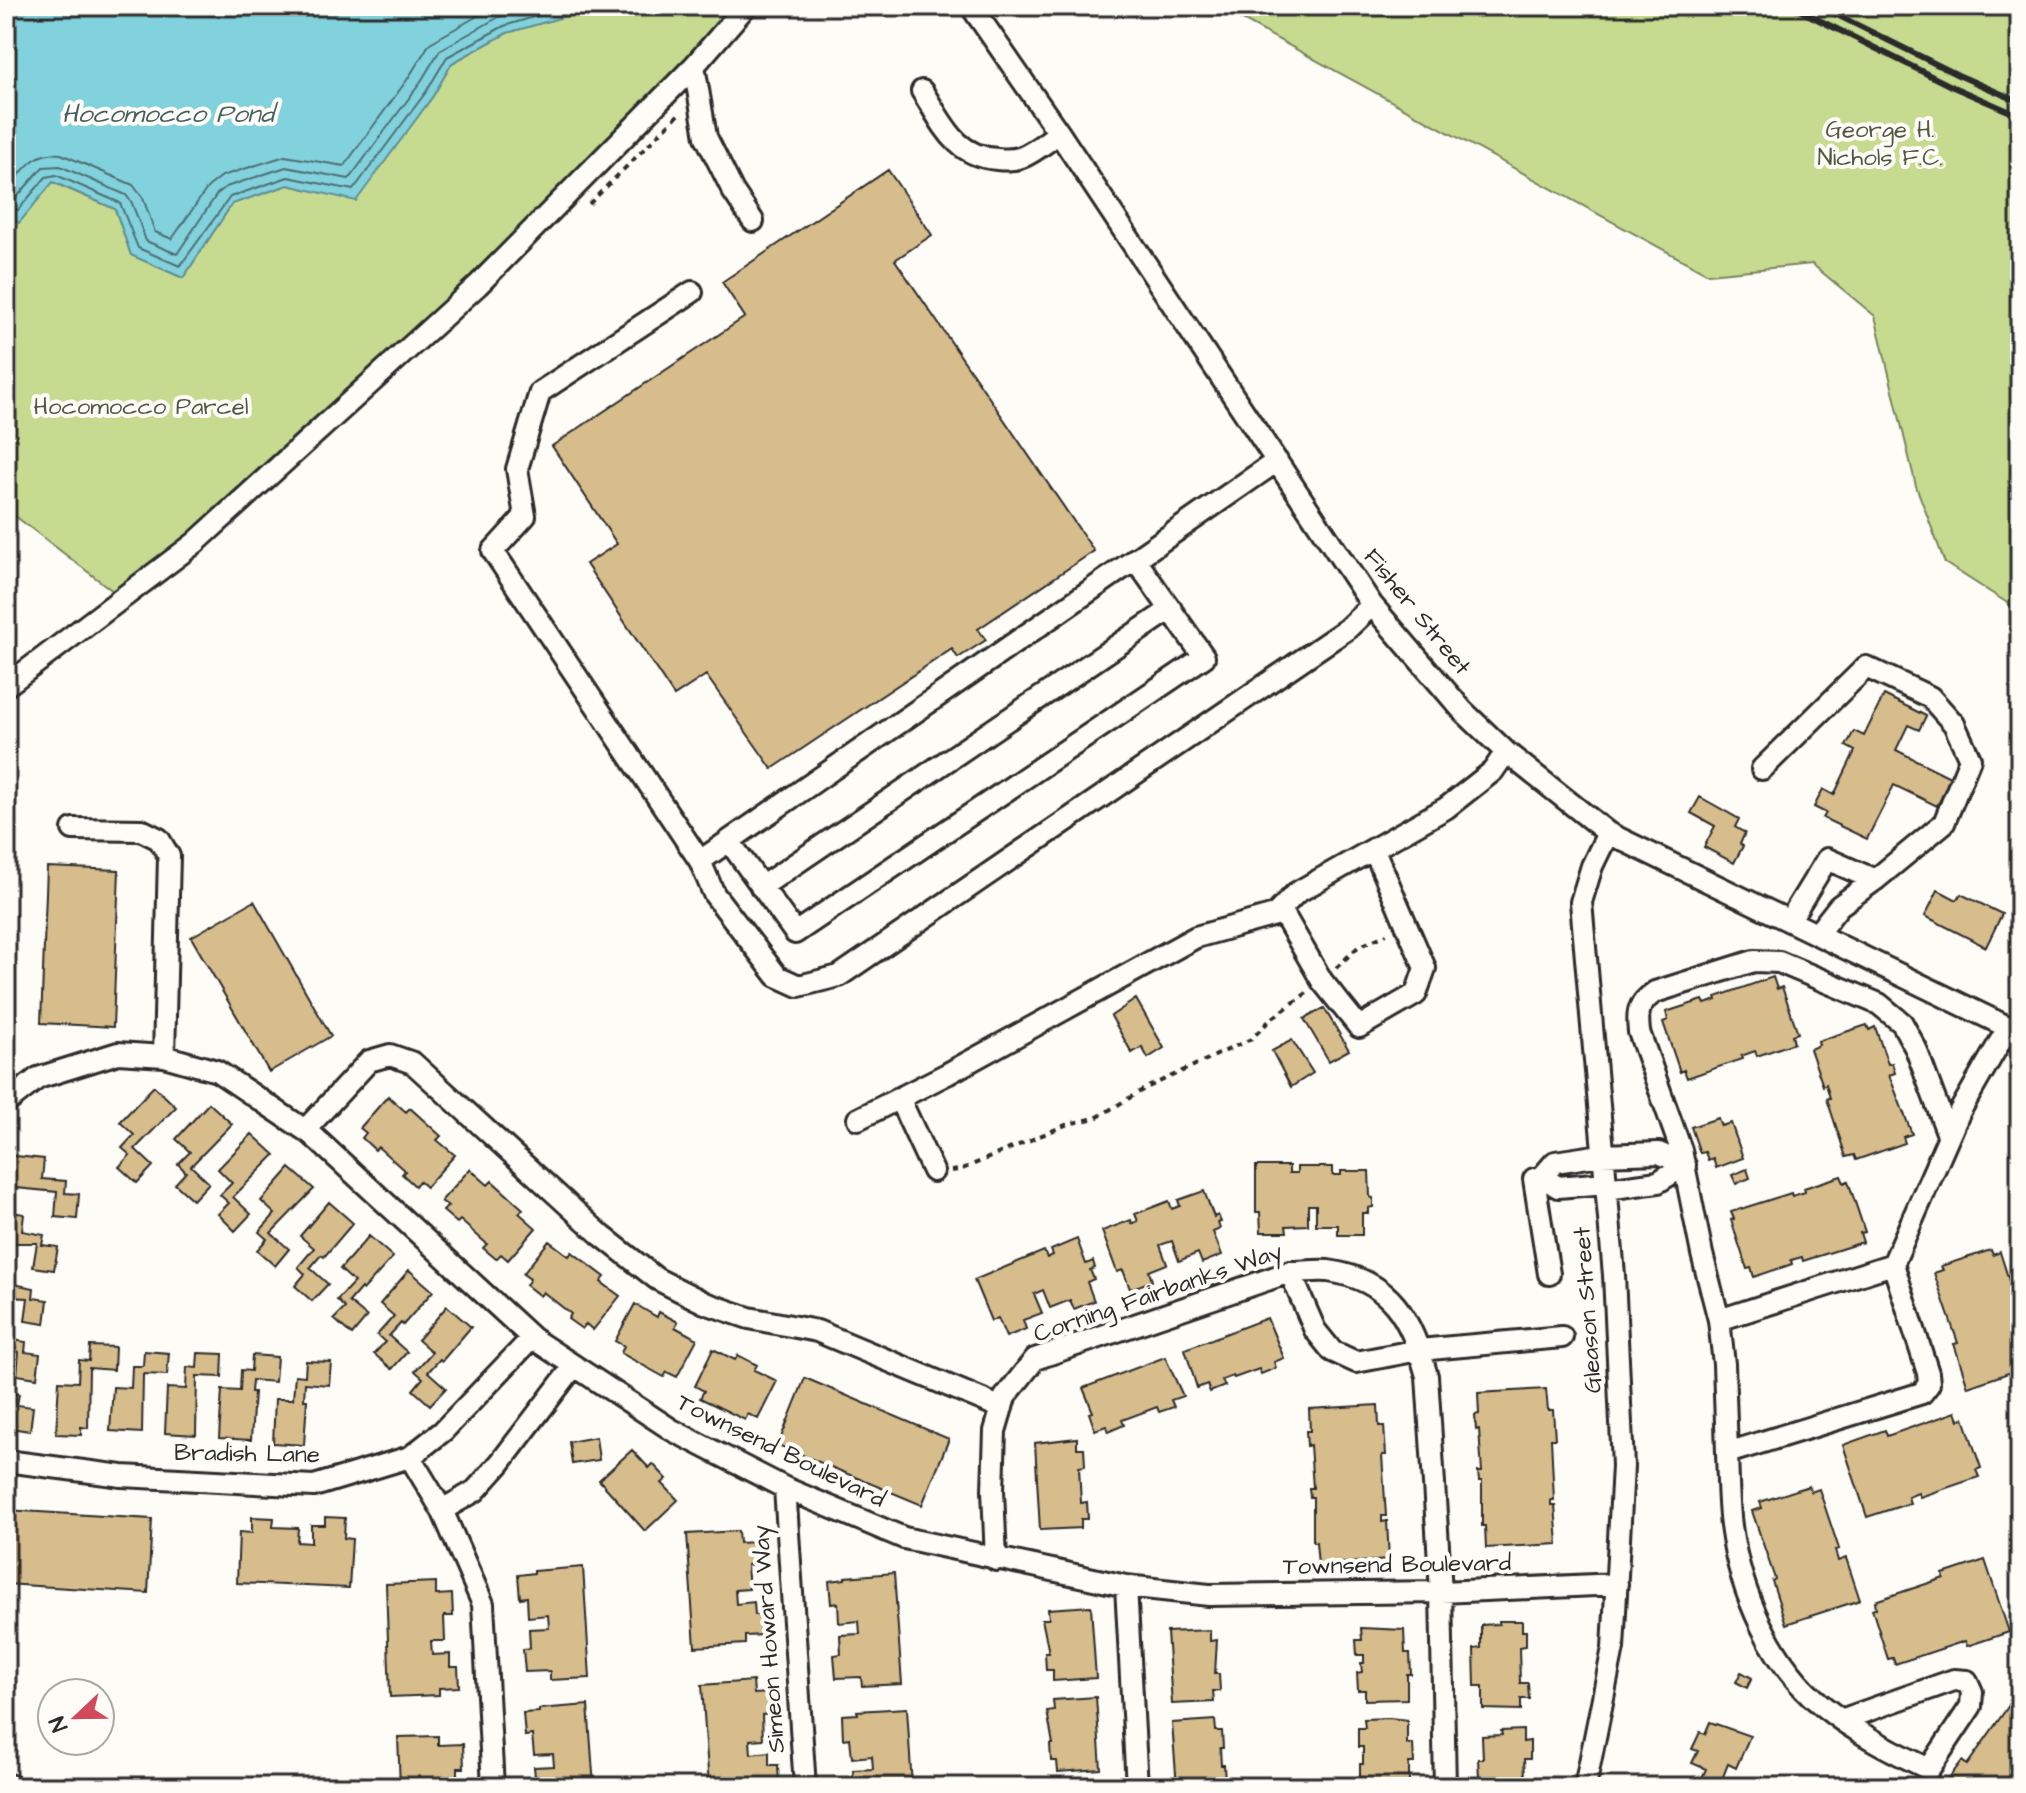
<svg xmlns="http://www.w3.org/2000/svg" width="2026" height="1793" viewBox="0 0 2026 1793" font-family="'Architects Daughter',sans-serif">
  <rect width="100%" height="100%" fill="#fdfcf7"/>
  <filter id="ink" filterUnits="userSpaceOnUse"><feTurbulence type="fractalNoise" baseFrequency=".0125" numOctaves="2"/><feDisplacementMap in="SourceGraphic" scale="16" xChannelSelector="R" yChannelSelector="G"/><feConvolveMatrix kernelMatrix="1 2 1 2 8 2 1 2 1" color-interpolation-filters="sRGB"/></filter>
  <g filter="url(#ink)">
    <path fill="#c7db90" stroke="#79835e" stroke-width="2" d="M573,6h173l-52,60 -499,477 -73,55 -116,-89v-294l13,7 33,-40 63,27 16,46 52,23 49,-74 56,-19 68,15 77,-104 19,-33 55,-30 65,-19z
      M1217,6h803v605l-75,-48 -29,-77 -41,-170 -63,-52 -104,10z"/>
    <path fill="#82d2dd" stroke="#5f8f96" stroke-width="2" d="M6,6h572l-1,7 -70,20 -55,30 -19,33 -77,105 -68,-16 -56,19 -49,74 -52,-23 -16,-46 -62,-27 -34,41 -13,-8z"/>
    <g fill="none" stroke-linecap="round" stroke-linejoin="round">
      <path stroke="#4e6e72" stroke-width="2" d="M6,187l5,-2c14,-17 25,-35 50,-31l72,31 10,13 12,34 17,7 36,-52 14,-11 63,-20 59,10 63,-86 23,-37 65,-37
        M6,199l10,-1 27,-31 17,-1 66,29 6,8 14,38 31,13 40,-60 9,-7 60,-20 63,12 69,-93 22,-36 59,-33 37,-11
        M6,209l12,1 28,-33 10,-2 64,28 18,45 42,18 50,-69 58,-20 65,13 73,-98 21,-35 57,-31 66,-20"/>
    </g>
    <path fill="#d7bc8c" stroke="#2b2b2b" stroke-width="2" d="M888,170l44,65 -37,25 199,291 -116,78 8,11 -28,18 -6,-9 -180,120 -66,-94 -32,21 -88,-132 31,-20 -65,-98 193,-129 -23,-35z
      M1884,695l42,21 -7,14 -11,-5 -12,25 56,28 -15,28 -43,-21 -27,54 -44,-21 3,-5 -12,-6 9,-18 11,6 21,-44 -9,-5 8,-15 10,5z
      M1700,797l39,22 -4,8 10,6 -5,11 3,2 -9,17 -30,-16 11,-21 -24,-13z
      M47,867l72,3 -6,157 -72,-4z
      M1938,890l19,10 4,-6 41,20 -16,33 -61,-31z
      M254,901l77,135 -62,36 -78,-135z
      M1773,977l4,12 5,-2 16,46 -6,2 2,8 -37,13 -2,-5 -14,5 1,3 -55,19 -3,-8 -4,2 -17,-50 5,-2 -2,-8 37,-12 2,4 12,-4 -1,-3z
      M1136,999l28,49 -16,10 -6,-11 -10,6 -21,-37z
      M1324,1008l25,42 -20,11 -25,-42z
      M1867,1025l2,5 6,-3 13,37 4,-1 3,10 -6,2 23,59 -9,3 2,6 -49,17 -2,-5 -8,2 -19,-58 3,-1 -4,-14 -3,2 -13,-37 9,-4 -1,-4z
      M1292,1040l21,33 -22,14 -19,-36z
      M154,1086l22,21 -41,42 18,17 -16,17 -18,-16 11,-12 -8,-7 12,-13 -14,-13z
      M388,1096l18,16 4,-4 31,28 -4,4 18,15 -29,32 -7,-6 -4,5 -13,-12 3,-3 -27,-24 -3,3 -13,-12 4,-5 -6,-5z
      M209,1103l23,21 -41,42 18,17 -16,17 -18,-16 11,-12 -8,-8 12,-12 -14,-13z
      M1718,1118l3,8 10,-3 12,35 -27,10 -3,-10 -5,2 -3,-8 -5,1 -9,-26z
      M252,1134l23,21 -42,42 18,17 -16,17 -17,-17 11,-11 -9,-8 12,-12 -14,-14z
      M6,1155l38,4 -2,20 24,2 -1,12 14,1 -2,25 -22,-2 2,-25 -51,-5z
      M1256,1166h33v7h8v-6h36v8h8v-4h28l1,26 3,1v9l-5,1v5h-6v22h-24v-10h-22v-20h-8v20l-22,1 1,6h-26l-1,-20h-4z
      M290,1168l24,21 -43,44 18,16 -14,17 -18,-16 10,-11 -8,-7 16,-18 -14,-13z
      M470,1169l18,16 4,-4 31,28 -4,4 17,15 -28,32 -7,-6 -5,5 -13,-11 4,-4 -27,-24 -3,3 -14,-12 5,-5 -7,-5z
      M1747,1169l3,9 -14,6 -4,-9z
      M1841,1176l3,7 4,-2 17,51 -5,1 3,9 -60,19 -1,-4 -11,3 1,4 -38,13 -3,-9 -4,1 -16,-49 3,-1 -3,-7 60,-19 1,3 13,-4 -1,-4z
      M1204,1191l10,26 4,-2 3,7 -3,1 2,6 -7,3 9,23 -20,8 -4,-10 -19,8 -7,-20 -12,4 7,19 -18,7 3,10 -22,8 -7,-19 -6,2 -15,-41 29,-11 1,4 6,-3 -3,-7 34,-13 3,8 8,-3 -2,-6z
      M329,1202l24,21 -29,34 -3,-2 -11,13 18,16 -16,17 -17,-15 10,-12 -7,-7 16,-19 -14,-12z
      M6,1211l18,3 -2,17 22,4 -2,10 16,2 -4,23 -21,-3 4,-24h-31z
      M369,1236l24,21 -30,33 -2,-2 -12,14 18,15 -15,18 -18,-16 11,-11 -8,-8 17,-18 -14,-13z
      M1077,1239l9,25 7,-3 2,7 -5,2 4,9 -7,3 7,19 -20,8 -4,-9 -20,8 -7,-18 -9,4 8,19 -19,7 3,9 -20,8 -8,-19 -7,3 -17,-41 70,-29 3,7 6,-3 -2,-5z
      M549,1241l20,15 3,-4 33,25 -4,5 19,14 -27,34 -7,-6 -4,5 -14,-10 3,-5 -28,-22 -3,4 -14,-11 4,-6 -7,-5z
      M1991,1250l2,5 7,-3 19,60h-3l4,10v47l-52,18 -14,-43 4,-1 -24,-70 9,-3 -2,-4z
      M6,1265l9,1 -2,18 21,4 -1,10 15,2 -3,24 -20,-3 3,-23 -22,-1z
      M409,1270l24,21 -30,34 -2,-2 -12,13 18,16 -15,17 -18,-15 11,-12 -8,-7 17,-19 -14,-12z
      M635,1304l22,13 2,-5 19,10 -3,5 22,12 -20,38 -10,-5 -3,5 -43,-24 3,-7 -9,-5z
      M447,1306l24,21 -29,34 -2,-2 -12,13 18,16 -16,17 -17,-15 10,-12 -8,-7 17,-19 -14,-12z
      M1267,1318l17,40 -10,4 2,6 -15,6 -2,-5 -25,9 -1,-2 -11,4 3,6 -15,6 -3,-8 -10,4 -12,-39z
      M6,1339l20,3 -1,10 15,2 -3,24 -20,-3 2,-23 -13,-2z
      M90,1346l25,1 -1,23 -25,-2 -1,60 -7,-1v8l-25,-1 3,-53 19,1 1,-22 10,1z
      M713,1349l22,11 3,-5 19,10 -3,5 23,11 -19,38 -10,-5 -3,6 -45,-22 4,-7 -9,-5z
      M144,1351l25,2 -2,22 -24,-1 -1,59 -32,-2 3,-44 18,1 1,-22h11z
      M198,1353l25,1 -1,23 -25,-1 -1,59 -31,-2 2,-45 19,1 1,-22 10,1z
      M252,1355l25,2 -2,25 -23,-2 -1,12h3l-3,48 -32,-2 3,-48 18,1 1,-21 10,1z
      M1165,1357l18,39 -12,4 3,7 -15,5 -2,-5 -35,13 2,5 -16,7 -2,-6 -11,4 -6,-17 4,-1 -10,-24z
      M306,1361l25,1 -2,23 -24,-2 -1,17h3l-3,45 -31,-2 2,-44h18l2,-24 10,1z
      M805,1378l144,61 -27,66 -144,-60z
      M1546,1389l2,21h5l2,29h-4l3,61h-3v5h4l3,39 -72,4 -1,-22h-3v-45h-3l-1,-9h4l-3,-43 -3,1 -1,-15 4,-1 -1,-21z
      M6,1392l13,2 -2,11 16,2 -3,24 -20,-3 3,-23 -7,-1z
      M1378,1405l1,21h5l2,29h-4l4,61h-4v6l5,-1 2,39 -71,5 -2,-23h-3v-45h-3l-1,-9h4l-3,-43 -3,1 -1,-15h4l-1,-22z
      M1956,1412l3,8 5,-2 17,50 -5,2 3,7 -59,20 -2,-4 -10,4 2,6 -43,14 -24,-72 42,-15 2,6z
      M596,1437l3,23 -27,4 -3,-22z
      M1077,1438v10h7l1,18 -6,1 2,36 6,-1 1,17h-7v9l-41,2 -5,-87z
      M632,1450l17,18 4,-4 14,15 -5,4 16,17 -33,31 -46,-51z
      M1809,1486l2,6 8,-3 20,60 -4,1 3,11 8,-3 14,42 -74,24 -14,-43 3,-2 -23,-68 10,-3 -2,-6z
      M6,1510l146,9 -4,74 -142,-9z
      M252,1517l22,1 -1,9 25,1 -1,14 14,1v-18h14v-8l20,1 -1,20 8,1 -3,49 -112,-5 2,-51 13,1z
      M738,1531l1,12 16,-1 1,22 -9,1 2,24 -14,1 1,14 18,-2 1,13h8l1,20 -19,1v8l-50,3 -8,-113z
      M1985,1560l24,72 -42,14 -2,-5 -70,23 -2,-6 -5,1 -16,-50 4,-1 -1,-7 69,-23 -1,-4z
      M583,1567l7,111 -40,2v-9l-25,1 -2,-23 7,-1 -1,-19 20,-1 -1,-13 -20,2 -1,-20 -7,1 -2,-23 16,-2v-2z
      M894,1573l8,111 -40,2 -1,-9 -25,1 -2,-23 7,-1 -1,-19 20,-1 -1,-13 -20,2 -1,-20 -7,1 -2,-23 16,-2v-2z
      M436,1582v13l16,-1 1,22h-9l1,25h-14l1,14 18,-1v13h8l1,20 -20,1v7l-49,2 -4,-113z
      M1091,1606l5,72 -43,3v-11h-7l-1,-17h4l-7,-34h7l-1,-10z
      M1499,1621h23v10h4v15l-7,1 1,36h8l1,16h-8v11l-38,-1v-23h-8l-1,-37 7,-1v-23l18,-1z
      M1361,1628l43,2 1,23h5l1,21h-4v25l-42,1v-10h-7l-1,-17 5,-1 -1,-9h3v-8h-7l-1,-15h6z
      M1210,1630v11l7,-1 -2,34h4l1,17h-7l1,11 -42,2 -5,-72z
      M1741,1672l11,6 -5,10 -11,-6z
      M753,1681l1,13 15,-1 2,21 -9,1 1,24 -13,1 1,14 18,-2v13h9l1,20 -70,2 -7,-102z
      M1096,1697l5,72 -43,3 -1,-11h-6l-1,-17h3l-6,-33 7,-1 -1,-10z
      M2010,1704l5,4 3,-3 2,1v81h-78l20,-26 5,4z
      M588,1705l6,82h-65l7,-1 -2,-19 20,-1 -1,-12 -19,1 -2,-20 -7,1 -2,-23 16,-1v-3z
      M907,1708l5,79h-58l-1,-17 20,-1 -1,-13 -20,2 -2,-20 -7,1 -1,-24 16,-1 -1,-3z
      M1389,1718l18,2v24h6l1,19h-5v24h-42v-7h-7v-16h3v-17h-5v-19h7l-1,-9z
      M1215,1720l1,11h6l1,17h-3l1,17h3l1,17h-6v5h-42l-5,-64z
      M1710,1722l40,14 -14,32 -8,-4 -9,23h-21l8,-18 -14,-6 6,-12 -6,-2 8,-17 5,2z
      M1523,1730v12l7,-1v18h-6l1,17h7v11h-48v-9h-5l-1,-19h5l-1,-23 20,-1 -1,-4z
      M438,1736v9l25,-1 1,24h-6v19h-58l-2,-50z"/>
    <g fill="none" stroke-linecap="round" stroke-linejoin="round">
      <defs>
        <path id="minor" d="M971,6l88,127 313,472 91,106 43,41 102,81 412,200
          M694,66l12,71 27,54 20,30
          M922,91c21,32 32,65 75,68 8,1 17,1 25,-2 13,-5 25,-16 37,-24
          M692,292l-152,100 -23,77 8,47 -32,35 207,310
          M1277,461l-577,400 14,33 63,82 22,10 40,-10 508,-347 25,-24
          M6,686l189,-143 283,-258 216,-219 52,-60
          M1762,769l104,-102 64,30 24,27 16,35 -26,64 -69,57 -36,26 -22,28
          M73,829l68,1 18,9 10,17 -5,200
          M729,841l66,92 409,-276 -69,-98
          M761,887l410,-278
          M1281,910l41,71 37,46 57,-33 9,-26 -51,-118
          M1789,921l38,-62 48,21
          M899,1098l34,73
          M6,1103l32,-25 80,-25 46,3 53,15 94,63 221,204 140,92 113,58 119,50 222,48 83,9 232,-3 176,-8
          M858,1119l89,-45 249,-137 79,-22 21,-22 150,-85 47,-37 13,-19
          M305,1130l64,-69 21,-6 23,8 188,172 56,44 48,24 44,15 68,13 185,77
          M1542,1177l-8,2 15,95
          M1606,1183l-48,4 -16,-10 13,-15 46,-7 58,-2 26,12 -27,17 -52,7
          M1893,1264l-174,56 -17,-66 -21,-104 -42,-118c-2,-19 -2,-28 16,-40l99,-31 25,1 100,42 23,19 14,26 32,86
          M1290,1272l25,58 17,21 24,11 63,-12 143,-13
          M1719,1320l5,44 3,89
          M410,1457l32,53 41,94 10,183
          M6,1461l116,15 192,10 96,-29 33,-26 89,-93
          M785,1488l20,299
          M442,1510l33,-19 25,-28 74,-97
          M996,1560l-3,-70 2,-59 10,-34 30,-38 255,-87c12,0 26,-2 38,-1 64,9 83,48 99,105l14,216 4,195
          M1126,1586l11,201
          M1841,1720l113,-40 13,1 5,11 -1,14 -42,63c-37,-18 -73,-36 -105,-62 -53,-42 -84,-115 -93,-181 -3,-24 -3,-49 -4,-73l195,-60 7,-9 -1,-11 -35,-109 67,-153 49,-85
          M6,1784l7,3
          M1585,1787l28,-139 10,-182 -9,-191 -33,-373 11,-36 16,-33"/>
      </defs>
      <use href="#minor" stroke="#2b2b2b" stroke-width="26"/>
      <path stroke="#2b2b2b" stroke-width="4" stroke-dasharray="6 6" stroke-linecap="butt" d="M589,204l90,-90
        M1336,968l22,-21 29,-13
        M951,1171l9,-1 108,-46 28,-6 50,-30 105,-49 19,-19 38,-28"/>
      <use href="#minor" stroke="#fdfcf7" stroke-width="20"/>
      <path stroke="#2b2b2b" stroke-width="6" d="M1791,6l162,81 67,29
        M1819,6l139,69 62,27"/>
    </g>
  </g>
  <g text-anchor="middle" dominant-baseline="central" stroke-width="8" stroke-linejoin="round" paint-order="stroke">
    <g font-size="24" fill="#525744" stroke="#fdfcf7">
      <text x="1880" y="130">George H.<tspan x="1880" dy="28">Nichols F.C.</tspan></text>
      <text x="141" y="407">Hocomocco Parcel</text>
    </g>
    <g font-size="24" fill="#2b2b2b" stroke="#fdfcf7">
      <text transform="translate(1417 612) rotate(51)">Fisher Street</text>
      <text transform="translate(1158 1293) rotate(-19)">Corning Fairbanks Way</text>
      <text transform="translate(1588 1310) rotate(-94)">Gleason Street</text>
      <text transform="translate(781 1451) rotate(26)">Townsend Boulevard</text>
      <text transform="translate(247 1454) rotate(1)">Bradish Lane</text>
      <text transform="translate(1397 1565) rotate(-1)">Townsend Boulevard</text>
      <text transform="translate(769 1639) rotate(-94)">Simeon Howard Way</text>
    </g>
    <g font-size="26" font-style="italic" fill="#455d60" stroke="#fdfcf7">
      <text x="168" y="114">Hocomocco Pond</text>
    </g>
  </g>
  <rect width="2026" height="1793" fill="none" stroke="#fdfcf7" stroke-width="32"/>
  <rect x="16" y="16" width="1994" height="1761" fill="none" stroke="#2b2b2b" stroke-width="3" filter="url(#ink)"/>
  <g transform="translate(76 1717) rotate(248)"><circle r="38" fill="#fdfcf7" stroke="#a9a8a5" stroke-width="2"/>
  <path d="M0-6L14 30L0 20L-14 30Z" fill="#d1495b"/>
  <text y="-12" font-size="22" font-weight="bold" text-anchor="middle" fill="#2b2b2b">N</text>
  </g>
</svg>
